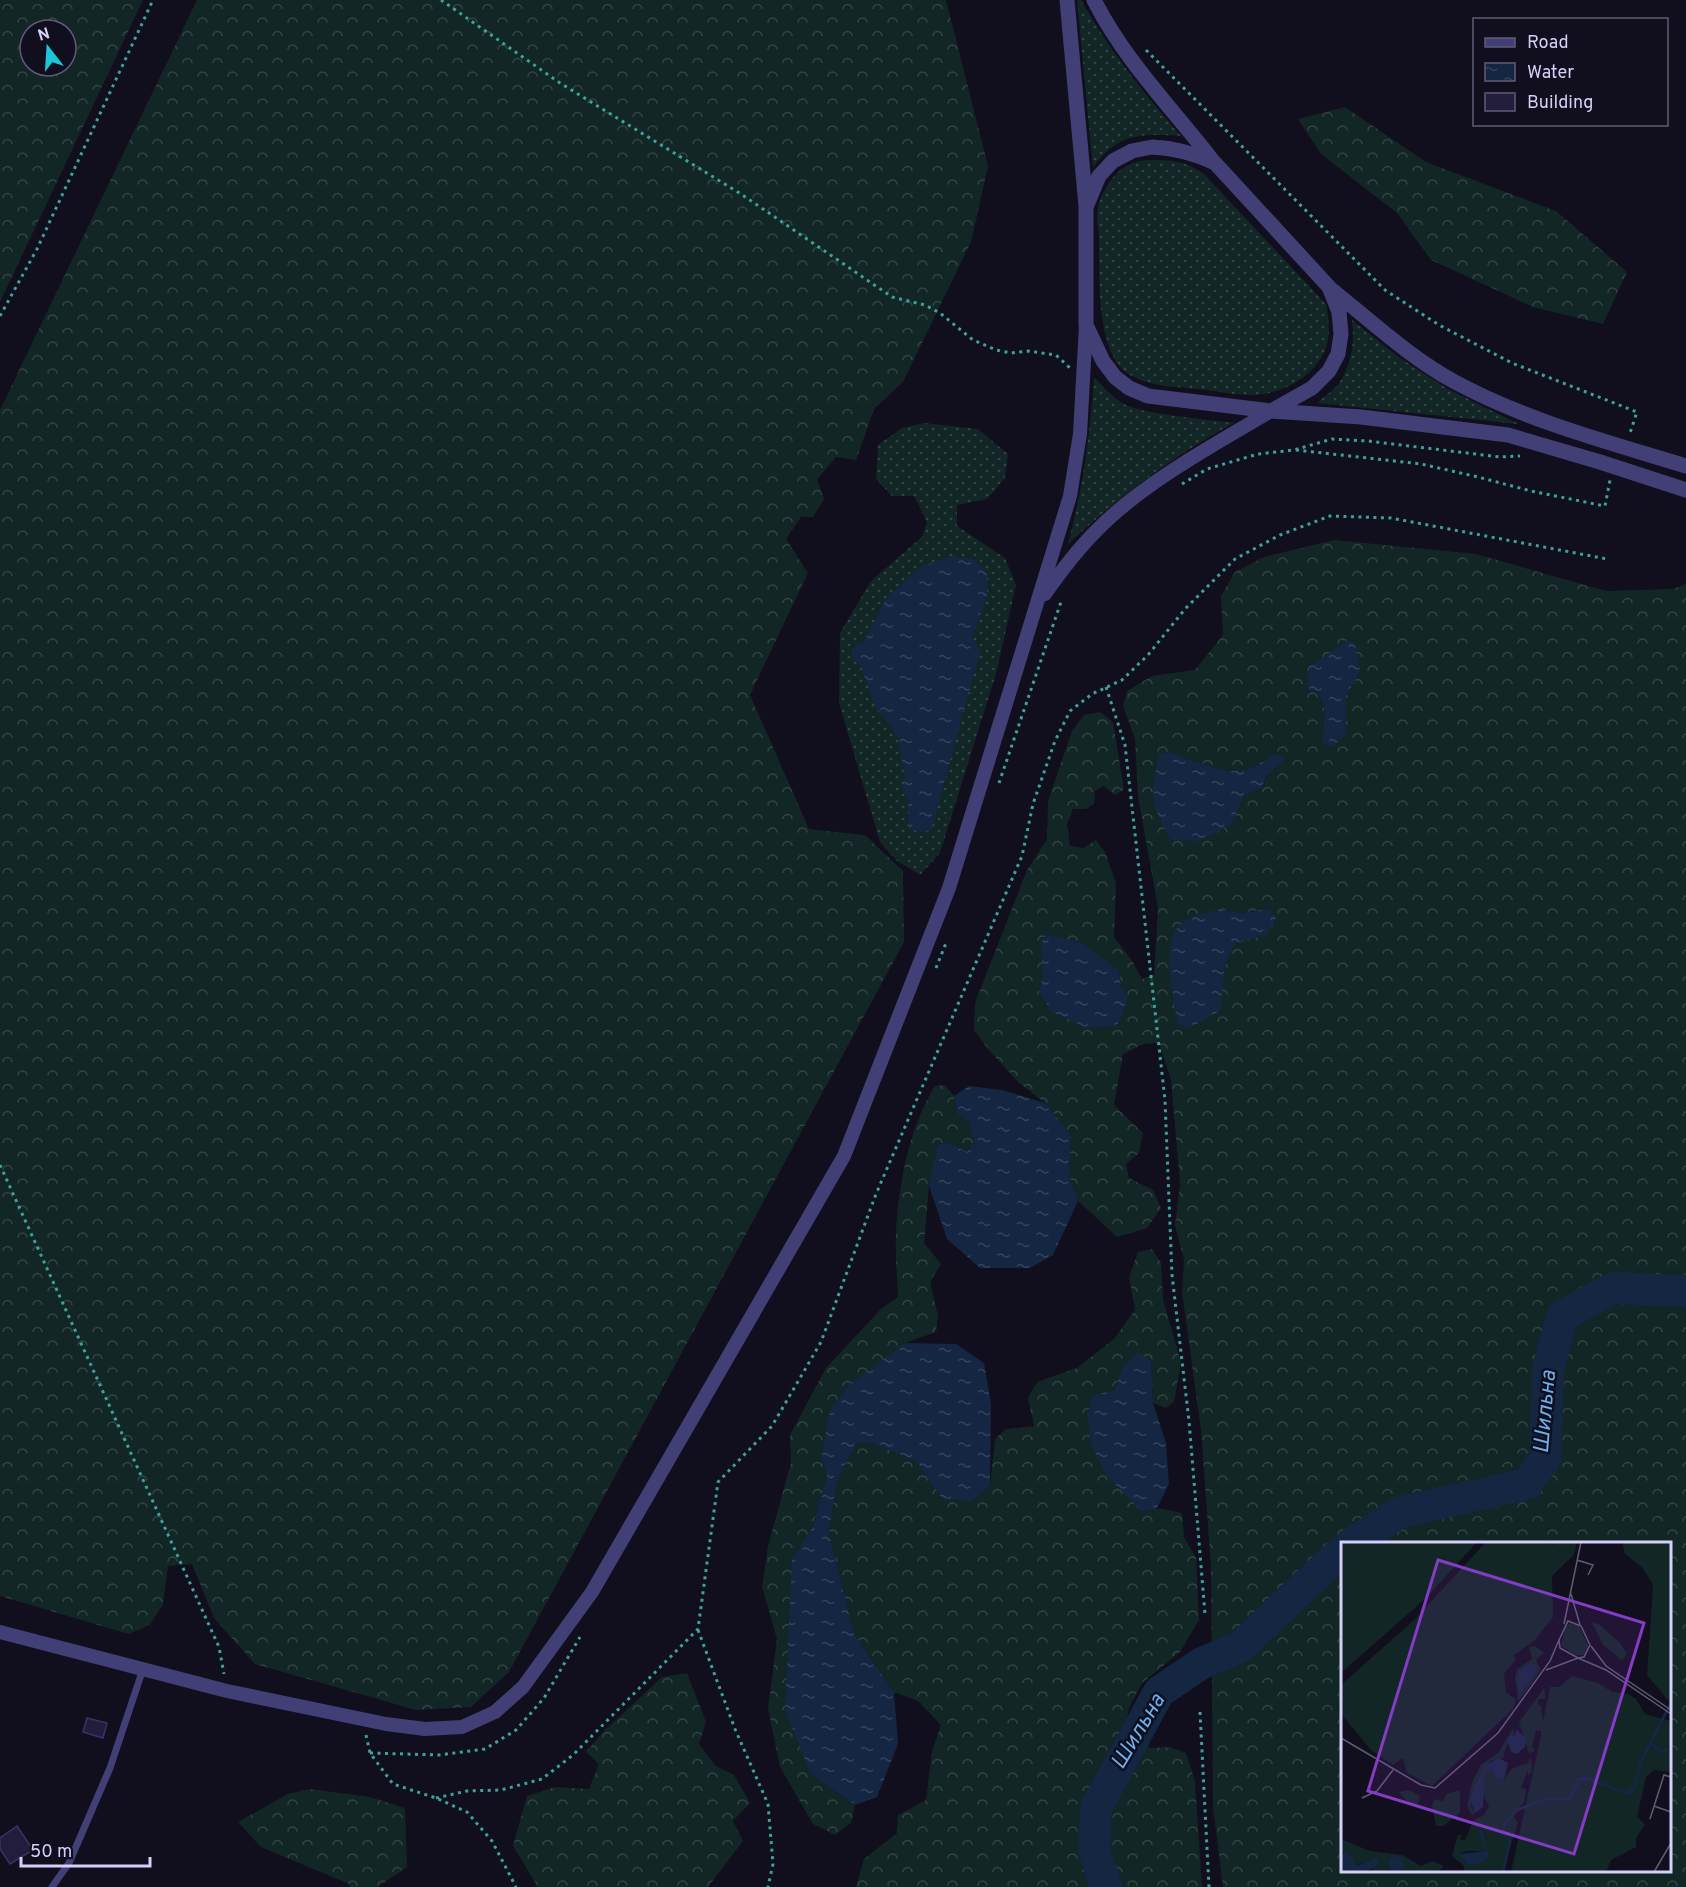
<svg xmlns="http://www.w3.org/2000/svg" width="1686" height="1887" viewBox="0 0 1686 1887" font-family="Overpass,sans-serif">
  <defs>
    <pattern id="grass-dots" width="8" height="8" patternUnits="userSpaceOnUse" patternTransform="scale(1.5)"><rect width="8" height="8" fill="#122625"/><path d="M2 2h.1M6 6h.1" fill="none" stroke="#344445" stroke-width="1.8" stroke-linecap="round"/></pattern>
    <pattern id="forest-crowns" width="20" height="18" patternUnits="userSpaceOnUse" patternTransform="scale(1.5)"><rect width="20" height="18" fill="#122625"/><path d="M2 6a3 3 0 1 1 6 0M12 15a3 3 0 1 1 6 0" fill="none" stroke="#344445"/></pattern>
    <pattern id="water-ripples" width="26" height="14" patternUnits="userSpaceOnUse" patternTransform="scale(1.5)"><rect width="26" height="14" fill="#142641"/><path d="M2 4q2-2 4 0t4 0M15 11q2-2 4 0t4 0" fill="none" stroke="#35445d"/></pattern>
  </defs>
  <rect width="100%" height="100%" fill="#110e1d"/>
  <path fill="url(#grass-dots)" d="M1077,0h4c28,50 63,93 100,136 -41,-2 -62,-4 -88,32z
    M1147,160c22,0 38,0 57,14l122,130c2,12 4,24 2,36 -7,34 -43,54 -76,55 -17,0 -36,-4 -54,-6 -27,-3 -67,-2 -83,-29 -19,-35 -15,-86 -16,-125 -1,-9 -3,-19 -1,-27 3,-16 16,-37 31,-43 5,-3 12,-4 18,-5z
    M1352,320l48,38 48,31 71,35 -202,-21c5,-5 13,-10 18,-15 16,-18 20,-45 17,-68z
    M1094,377c9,9 17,19 28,26 22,12 85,16 112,20 -61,33 -115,74 -166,121 15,-56 22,-109 26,-167z
    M924,423l54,6 30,25 -3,24 -18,21 -30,6v21l48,32 11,27 -20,89 -56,179 -20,22 -24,-15 -16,-18 -41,-139 1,-70 31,-52 51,-44 5,-15 -13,-26h-22l-16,-17 2,-34 24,-17z"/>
  <path fill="url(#forest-crowns)" fill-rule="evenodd" d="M0,0h143l-143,302zM30,30h36v36h-36z
    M197,0h749l42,166 -17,76 -68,140 -29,27 -18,51 -20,-3 -19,23 7,19 -11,18h-12l-15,22 22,34 -58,122 59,134 56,6 38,36 1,71 -395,730 -38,35 -55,3 -161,-46 -41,-46 -22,-54 -24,2 -5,38 -13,21 -21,9 -129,-38v-1186z
    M1345,107l81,55 130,49 71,61 -24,52 -70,-17 -102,-47 -34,-47 -76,-59 -23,-35z
    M1334,540l142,14 130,37 66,-2 14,-5v1303h-463l-10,-80 -2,-241 -10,-136 -19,-138 2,-32 -9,-35 5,-41 -9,-104 -12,-37 -16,1 -20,10 -9,51 29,28 -4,20 -13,11 3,14 24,12 8,18 -14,20 -30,9 -39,-36 -9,-25 2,-41 -26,-32 -27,-21 -30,-33 -14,-19 1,-27 52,-133 20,-31 1,-38 24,-70 12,-16 16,-3 13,10 11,68 -10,5 -10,-9 -9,5 -1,13 -8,5h-13l-6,15 3,22 13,2 13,-8 9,12 11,31 -2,54 19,25 9,17 12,-4 4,-67 -20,-112 -3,-57 -12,-33 4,-15 25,-15 43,-6 28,-35 -2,-39 14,-24 29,-15zM1360,671l-14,25v38l-24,10 3,-34 -7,-18 -10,-1 -1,-6zM1169,752c17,6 51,20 69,19 13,-1 28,-11 38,-18l-13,34 -19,9 -13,29zM1220,909l21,4 27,-4 -33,33 -10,24zM1119,971l2,17 -82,3 4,-16zM1342,1544h328v326h-328z
    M945,1085l9,11 3,18 12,8 5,19 -7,11 -19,-10 -11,3 -8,41 -5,57 17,21 -11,18 8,34 -2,16 -31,11 -84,116 6,16 -15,53 -20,31 19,215 44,31 -4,18 -16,12 -22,-11 -33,-57 -12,-58 9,-70 -15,-52 6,-41 23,-83 -1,-28 36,-67 55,-59 17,-12c-1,-22 -3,-44 -2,-65 3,-50 13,-104 39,-146z
    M1152,1249l9,14 2,37 18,62 -7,40 -8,6 -13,-5 -2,-42 -29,8 -8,22 28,121 15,-4 25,5 2,24 12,21 3,62 -19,32 -38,31 -13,25 -3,15 24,25 20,-1 16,6 9,28 7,106h-346l8,-28 33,-26 1,-18 28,-15 6,-49 9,-26 -23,-24 -24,-9 -40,-58 -25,-101 8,-54 20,-36h15l44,18 9,13 47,27 18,-16 5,-46 11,-10 28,-3 -6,-28 9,-16 40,-14 37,-29 21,-29 -6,-33 9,-25z
    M687,1673l19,49 -7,22 17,22 18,9 16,28 -17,18 10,20 -35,46h-170l-25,-41 14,-50 28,-9 34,2 10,-25 -13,-12 19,-22 57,-53z
    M310,1789l60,8 35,11 2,59 -29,20h-28l-1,-3 -88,-37 -23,-25 50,-28z"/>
  <path fill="url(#water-ripples)" d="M950,556l24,3 13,13v24l-15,42 8,13 -49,180 -13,1 -9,-4 -1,-26 -6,-11 3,-11 -7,-43 -23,-31 -14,-39 -9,-9v-9l7,-6h4l24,-46 32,-29z
    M1347,641l8,2 5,28 -14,25v38l-14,13 -10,-3 3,-34 -7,-18 -10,-1 -1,-6 3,-19z
    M1169,752c17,6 52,20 69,19 13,-1 28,-11 38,-18l9,6 -18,16 -4,12 -19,9 -13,29 -33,16 -27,-1c-21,-37 -21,-43 -12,-85z
    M1220,909l21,4 27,-4 8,9 -10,17 -31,8 -10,23 -5,45 -31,17 -11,-3c-4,-26 -20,-85 6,-104 10,-6 26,-9 36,-12z
    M1046,934l36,9 37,28 2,17 7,9 -11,29 -29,2 -37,-16 -12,-21 4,-16 -2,-31z
    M969,1086l33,4 43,13 26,32 -2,41 9,25 -25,54 -23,13h-50l-33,-29 -18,-53 8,-41 11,-3 19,10 7,-11 -5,-19 -12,-8 -3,-18z
    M905,1343l51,1 28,19 7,41 -1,81 -18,16 -30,-3 -26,-37 -44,-18h-15l-20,36 -8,54 25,101 40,58 4,52 -21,53 -22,8 -44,-31 -26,-63 7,-152 20,-31 15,-53 -6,-16 9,-49 19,-25z
    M1137,1352l14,9 2,42 13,40 3,41 -12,24 -15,4 -35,-36 -16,-32 -4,-30 6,-19 21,-4 8,-22z"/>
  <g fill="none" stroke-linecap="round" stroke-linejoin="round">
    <path stroke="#142641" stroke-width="32" d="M1351,1544l49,-32 127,-28 18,-25 3,-89 14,-54 51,-28 73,3
      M1106,1887l-12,-37 2,-42 63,-116 43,-29 38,-16 102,-96"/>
  </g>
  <path fill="#231d3c" stroke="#3c3165" stroke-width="1.5" d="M87,1718l20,5 -4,15 -20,-6z
    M17,1826l16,24 -23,14 -10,-15v-11z"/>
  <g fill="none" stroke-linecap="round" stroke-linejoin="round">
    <path stroke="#3ba29c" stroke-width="3" stroke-dasharray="3 4.5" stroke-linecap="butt" d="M441,0l119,83 181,111 151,103 33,8 15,8 33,27 23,10 15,3 17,-2 28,4 14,13
      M1146,50l239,240 54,35 73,38 125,49 -7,21
      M0,316l37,-67 116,-249
      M1296,450l125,14 57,13 53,14 74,15 5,-26
      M1182,484l25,-15 51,-15 36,-4 38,-11 36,2 132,16 20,-1
      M1106,687l19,58 40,355 7,175 17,146 16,193
      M999,783l63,-184
      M936,968l10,-25
      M0,1165l219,482 5,27
      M698,1630l37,99 33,75 5,60 -5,23
      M1200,1712l9,175
      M366,1735l4,18 23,31 43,14 31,14 25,29 24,46
      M370,1753l69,2 46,-6 31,-19 28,-32 36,-61
      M436,1798l31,-7 34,-1 41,-11 31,-24 125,-126 20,-147 54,-56 49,-84 55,-148 146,-338 11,-52 22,-63 15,-30 22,-17 30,-14 26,-25 37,-46 50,-50 45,-24 50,-19 61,2 216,41"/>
    <path stroke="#413f76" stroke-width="7" d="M52,1887l17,-24 41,-95 33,-99"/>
    <path stroke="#413f76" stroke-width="14" d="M1045,594c16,-23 32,-44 52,-64 46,-47 118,-86 174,-119
      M0,1632l227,59 159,33 39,5 37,-2 33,-15 28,-25 69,-95 252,-436 105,-268 121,-392 10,-62 6,-109"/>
    <path stroke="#413f76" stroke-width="15" d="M1067,0l19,206
      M1094,0c31,61 78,108 119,161
      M1152,147c23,1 42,6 63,16l114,124 10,25 2,22 -3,20 -9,17 -17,17 -41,23 -123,-15 -19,-8 -14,-11 -12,-16 -17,-36v-118l13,-31 14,-15 19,-10z
      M1331,289c40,32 78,68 124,93 72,39 153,60 231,84
      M1271,411l90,6 147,18 92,27 86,28"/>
  </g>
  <g text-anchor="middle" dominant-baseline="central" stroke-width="5" stroke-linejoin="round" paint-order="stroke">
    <g font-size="22" font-style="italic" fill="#6ab0ed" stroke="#110e1d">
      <text transform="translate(1546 1412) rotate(-85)">Шильна</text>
      <text transform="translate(1139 1732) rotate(-59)">Шильна</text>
    </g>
  </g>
  <g transform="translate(1341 1542)">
    <rect width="330" height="330" fill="#110e1d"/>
    <path d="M206,0h24v1l-1,6 -7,4zM229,81l9,3 10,21 -5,8h-8l-15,-9 4,-19zM194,104l9,7 -8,7 5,10 -23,32 -3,-25 2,-8 15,-10 -3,-12z" fill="#122625"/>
    <path d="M0,0h136l-51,56 -85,75zM145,0h61l16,11 7,-4 1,-7h6l-3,13 -22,21 1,41 -19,24 -20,14 2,5 -12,13 2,19 10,8 -3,9 -81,77 -25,-13 -4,-15 -10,7 -22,-15 -28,-34 -2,-31 73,-65zM281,0h49v162l-24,-29 6,-90 -11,-18 -17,-13zM251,81l7,1 22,20 6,10 -5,6 -19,-15zM231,134l26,7 14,9 16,2 8,5 9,15 25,7 1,51 -17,-2 -8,7 -9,40 8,7 -9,14v9l-25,13 -5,12h-95l30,-136v-5h-5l-4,15 3,5 -6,2 -10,-31 25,-34 2,11h-7l-1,5 3,2 2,16 7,-35h9zM172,186l2,8 -5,-1 -7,23 -13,3 -13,19 -6,27 4,6 -3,3 -5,-11 5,-22 9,-18 18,-13zM190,214l1,15 -4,5v-6l-7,18 5,1 -2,14 -12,10 6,10 -16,49h-38v-6l-12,-10 2,-8 4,-13h4l-2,5h5l9,-20 10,-5 5,-9 -7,-14 3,-20 6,-3 13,10 9,-11 15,-5zM125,309h20l1,3 -13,11h-7l-8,-11zM68,248l11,6 -2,8 -7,2 -12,-14zM119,248v23l-17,13h-7l-4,-21 3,-6 8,2 4,-7z" fill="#122625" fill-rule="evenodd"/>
    <path d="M0,297l29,12 32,4 19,11 12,-5 11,5 -6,6h-40l3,-2 -12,-3v5h-24l7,-2 2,-12 -19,8 -4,-12 -10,2z" fill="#122625"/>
    <path d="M188,122l7,1 1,5 -18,26 -1,-25zM175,187l11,10 -2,8 -8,7 -6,-2 -4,-12 3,-5 5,1zM158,216l9,5 -4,16 -7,-1 -6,-9 -6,3 -2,35 -8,6 -5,-14 7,-19 10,-16zM135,284l7,6 6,25 -10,7 -12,1 -8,-11 27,-3zM4,310l6,2 5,12 18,-8 5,1 -1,6 -13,7h-24v-16zM47 322a8 8 0 1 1 16 0a8 8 0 1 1-16 0Z" fill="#142641"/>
    <path fill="none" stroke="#142641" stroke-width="3" d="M309,201l11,9 10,-4M162,330l7,-31 -7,-8 2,-11 12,-12 29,-11h23l11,-20 7,-1 41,16 7,-7 6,-26 30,-58"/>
    <path fill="none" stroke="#5f5c75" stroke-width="1.5" d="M236,18l16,5 -5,10M230,52l9,31M227,79l13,5 9,19 -6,12 -6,1 -18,-10 -1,-8zM223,82l17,-82M250,104l15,20 65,44M205,128l32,-12 28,12 65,44M0,196l80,47 14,3 63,-55 52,-72 9,-21M21,256l15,-7 16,-21M313,264l17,6M309,277l14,-44 7,2M313,330l17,-29"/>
    <path fill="#843cc5" fill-opacity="0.15" stroke="#843cc5" stroke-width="3" d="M97,18l206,63 -70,231 -206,-63z"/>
    <rect width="330" height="330" fill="none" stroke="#d5d0f9" stroke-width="3"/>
  </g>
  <rect x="1473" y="18" width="195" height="108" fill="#110e1d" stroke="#5f5c75" stroke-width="1.5"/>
  <rect x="1485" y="38" width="30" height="9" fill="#413f76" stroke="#5f5c75" stroke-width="1.5"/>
  <text x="1527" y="48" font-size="18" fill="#d5d0f9">Road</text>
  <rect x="1485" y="63" width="30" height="18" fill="url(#water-ripples)" stroke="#5f5c75" stroke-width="1.5"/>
  <text x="1527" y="78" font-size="18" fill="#d5d0f9">Water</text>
  <rect x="1485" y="93" width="30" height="18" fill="#231d3c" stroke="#5f5c75" stroke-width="1.5"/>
  <text x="1527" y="108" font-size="18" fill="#d5d0f9">Building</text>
  <g transform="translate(48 48) rotate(343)"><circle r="28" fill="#110e1d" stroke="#5f5c75" stroke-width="1.5"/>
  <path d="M0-4.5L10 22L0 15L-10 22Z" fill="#1bc6da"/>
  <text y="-9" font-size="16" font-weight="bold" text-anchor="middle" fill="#d5d0f9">N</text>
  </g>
  <path d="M21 1857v9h129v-9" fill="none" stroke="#d5d0f9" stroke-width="3"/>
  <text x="30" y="1857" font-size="18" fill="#d5d0f9" stroke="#110e1d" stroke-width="4.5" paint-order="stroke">50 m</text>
</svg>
